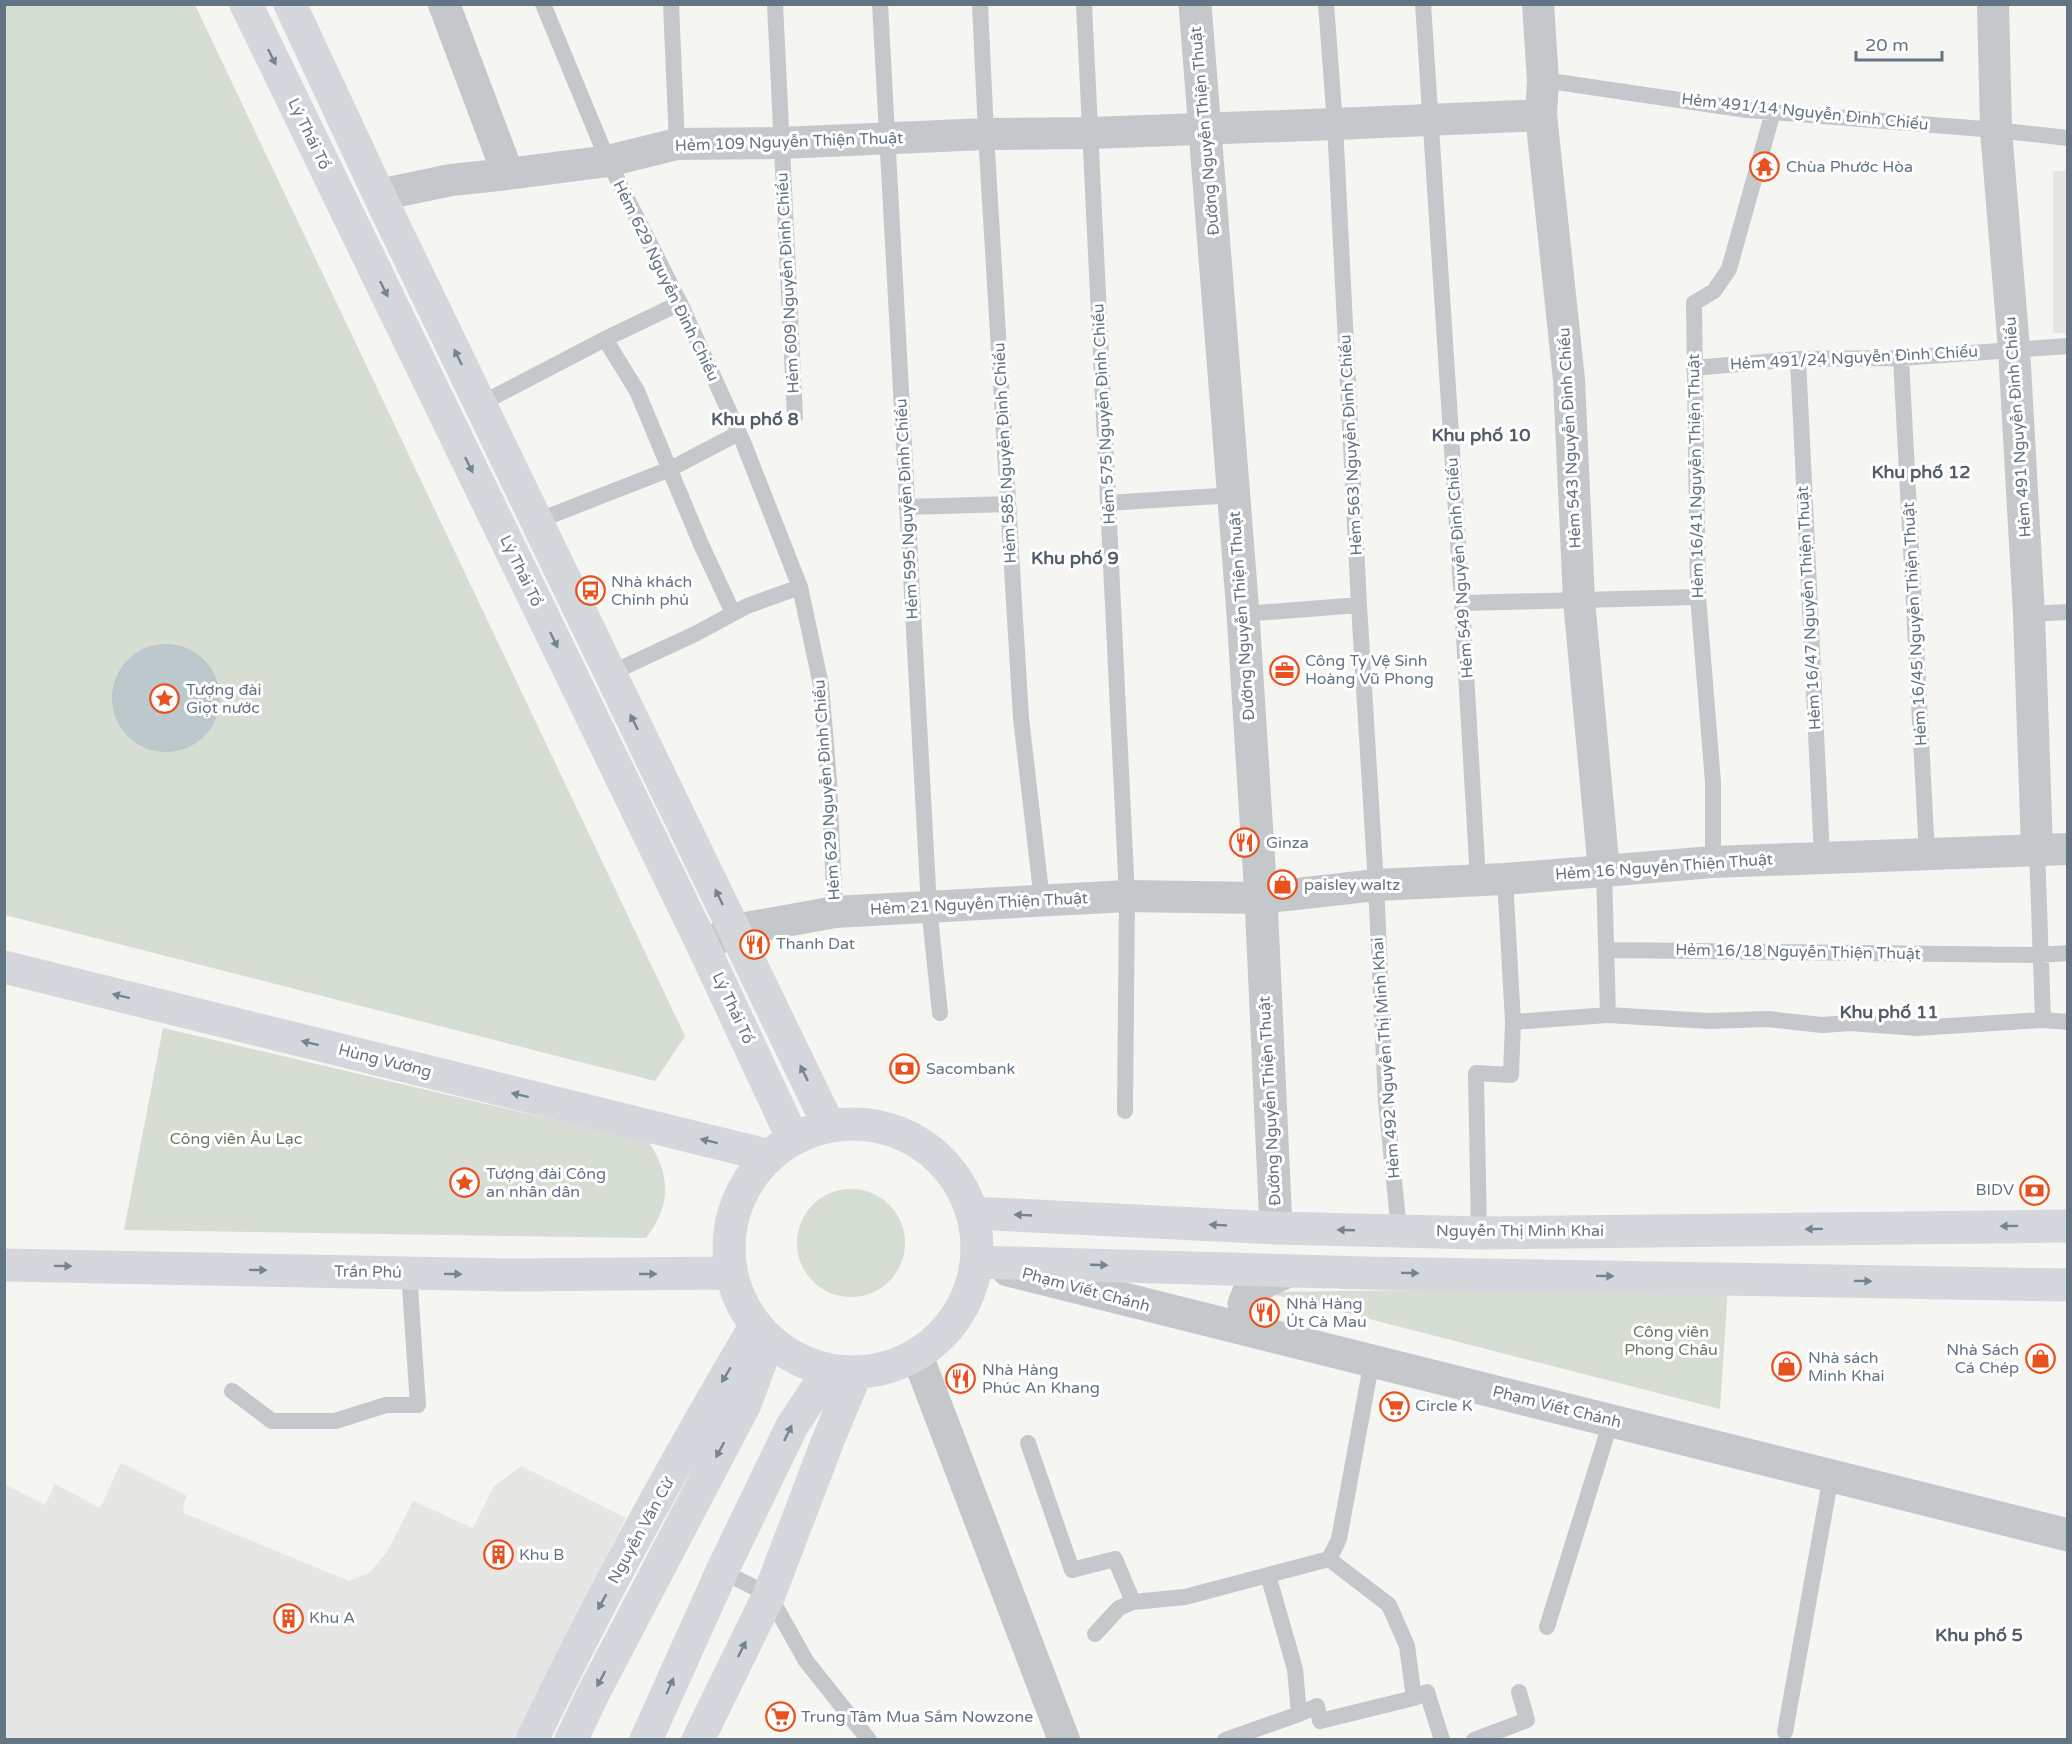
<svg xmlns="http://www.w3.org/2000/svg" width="2072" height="1744" viewBox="0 0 2072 1744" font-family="'Varela Round',sans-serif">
  <rect width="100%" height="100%" fill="#f5f5f1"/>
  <path fill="#e6e7e5" d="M2053,171h14v162h-14z
    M121,1463l66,33 -4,9 1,8 165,68 21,-9 17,-20 26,-51 60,27 21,-42 27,-20 105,52 -112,221h-509l-1,-255 41,21 10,-21 45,24z"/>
  <path fill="#d6ddd2" d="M4,5h191l490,1031 -30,45 -650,-166z
    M163,1028l486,114c22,34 22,64 -3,96l-522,-8z
    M797 1243a54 54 0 1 1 108 0a54 54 0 1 1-108 0Z
    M1728,1286l-8,123 -456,-117z"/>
  <path fill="#bcc8cc" d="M112 698a54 54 0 1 1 108 0a54 54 0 1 1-108 0Z"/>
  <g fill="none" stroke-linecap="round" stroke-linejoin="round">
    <path stroke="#c5c8cb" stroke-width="16" d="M543,4l65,157 72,142 63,139 57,145 21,98 8,96 6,131
      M671,4l6,140
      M775,4l20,413
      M880,4l49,903 11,106
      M980,4l6,130 35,584 21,183
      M1084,4l43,892 -2,215
      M1326,4l9,120 24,481 17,280 10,217 13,128
      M1423,4l39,599 16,277
      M1543,80l204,30 249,20 72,8
      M605,339l32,52 63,151 33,71
      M1901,358l26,496
      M1798,359l24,498
      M1694,368l104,-9 103,-1 167,-12
      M480,404l125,-65 75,-36
      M1108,503l126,-8
      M907,507l101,-3
      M537,521l133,-52 69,-36
      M1462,603l236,-6
      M1243,614l116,-9
      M2029,614l39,-2
      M611,673l84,-39 52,-28 53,-19
      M2037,849l6,171
      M1713,862v-80l-15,-185 -4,-294 20,-12 15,-22 44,-157
      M1604,871l4,144
      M1607,950l434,5 27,-2
      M1513,1022l95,-7 101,6 58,-2 55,6 28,-2 66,5 127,-8 25,2
      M1479,1233l-3,-160 35,2 2,-53 -8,-143
      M232,1391l40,30h63l51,-16h32l-9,-132
      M1028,1443l44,127 43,-11 18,43 52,-5 144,-38 10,-20 33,-179
      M1329,1559l60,46 18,41 7,52
      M722,1571l47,24 37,66 63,79
      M1547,1627l64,-206
      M1095,1634l24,-26 14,-6
      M1299,1714l18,-8 3,15 94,-23 13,-6 15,48
      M1785,1732l46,-256
      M1225,1740l74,-26 -4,-45 -27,-94
      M1474,1740l53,-20 -8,-28"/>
    <path stroke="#c5c8cb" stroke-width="32" d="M444,4l64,170
      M1538,4l5,76 -2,35 28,265 10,220 25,271
      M1993,4l3,126 18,219 15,265 8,235
      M379,195l72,-15 57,-6 100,-13 69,-17 104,-1 205,-9 105,-1 244,-9 206,-9
      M713,941l22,-11 100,-18 292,-16 134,2 115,-13 129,-6 208,-17 355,-13
      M917,1355l147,385"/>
    <path stroke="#c5c8cb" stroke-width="33" d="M1195,4l48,610 18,284 15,330
      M1008,1270l1060,265
      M1272,1336l-21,-16 -7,-16 6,-15 38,-18"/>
    <path stroke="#d4d8dc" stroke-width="33" d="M246,4l457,942 90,193
      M290,4l89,191 450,931
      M4,967l762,188
      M729 1248a124 124 0 1 1 248 0a124 124 0 1 1-248 0Z
      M973,1213l303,15 203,5 589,-7
      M977,1262l389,11 702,12
      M4,1265l508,10 219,-2
      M532,1740c68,-142 144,-280 224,-415
      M571,1740l23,-48 151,-288 24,-65
      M646,1740l76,-169 70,-145 37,-56
      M698,1740l71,-145 58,-152 29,-70"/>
  </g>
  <defs><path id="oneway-solid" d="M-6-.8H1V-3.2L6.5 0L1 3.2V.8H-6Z" transform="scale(1.5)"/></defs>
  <g fill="#748491">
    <use href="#oneway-solid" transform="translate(272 57) rotate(64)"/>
    <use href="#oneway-solid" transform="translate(384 289) rotate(64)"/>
    <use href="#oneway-solid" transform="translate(458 357) rotate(-116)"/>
    <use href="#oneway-solid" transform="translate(469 465) rotate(64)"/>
    <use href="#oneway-solid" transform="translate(554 640) rotate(64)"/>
    <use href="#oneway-solid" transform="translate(634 722) rotate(-116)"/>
    <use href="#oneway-solid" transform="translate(719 897) rotate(-116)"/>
    <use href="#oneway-solid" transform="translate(121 996) rotate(-166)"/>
    <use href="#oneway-solid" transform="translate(310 1043) rotate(-166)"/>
    <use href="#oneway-solid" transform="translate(804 1073) rotate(-116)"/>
    <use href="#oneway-solid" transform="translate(520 1095) rotate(-166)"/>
    <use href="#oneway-solid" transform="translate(709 1141) rotate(-166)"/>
    <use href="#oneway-solid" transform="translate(1023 1215) rotate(-177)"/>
    <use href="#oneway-solid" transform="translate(1218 1225) rotate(-177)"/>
    <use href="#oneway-solid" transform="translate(2009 1226) rotate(179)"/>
    <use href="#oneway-solid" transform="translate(1814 1229) rotate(179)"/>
    <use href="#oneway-solid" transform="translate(1346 1230) rotate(-178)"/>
    <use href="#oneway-solid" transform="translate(1099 1265) rotate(2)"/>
    <use href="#oneway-solid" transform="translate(63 1266) rotate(1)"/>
    <use href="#oneway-solid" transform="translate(258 1270) rotate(1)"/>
    <use href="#oneway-solid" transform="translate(1410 1273) rotate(1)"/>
    <use href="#oneway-solid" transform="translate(453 1274) rotate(1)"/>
    <use href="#oneway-solid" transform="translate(648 1274)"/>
    <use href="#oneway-solid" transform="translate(1605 1276) rotate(1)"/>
    <use href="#oneway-solid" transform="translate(1863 1281) rotate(1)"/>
    <use href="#oneway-solid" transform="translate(726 1375) rotate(121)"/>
    <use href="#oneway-solid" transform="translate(788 1433) rotate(-64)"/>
    <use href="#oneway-solid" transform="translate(720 1450) rotate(118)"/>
    <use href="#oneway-solid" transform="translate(602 1602) rotate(119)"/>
    <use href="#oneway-solid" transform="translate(742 1649) rotate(-64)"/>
    <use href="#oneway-solid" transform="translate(601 1679) rotate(118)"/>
    <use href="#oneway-solid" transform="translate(670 1686) rotate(-66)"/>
  </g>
  <defs>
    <symbol id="temple-ring" viewBox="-11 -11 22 22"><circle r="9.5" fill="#fff" stroke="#e9511e" stroke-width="1.5"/><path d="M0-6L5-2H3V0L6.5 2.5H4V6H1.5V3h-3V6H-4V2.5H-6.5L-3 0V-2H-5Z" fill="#e9511e"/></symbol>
    <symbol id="bus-ring" viewBox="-11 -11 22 22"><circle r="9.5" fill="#fff" stroke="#e9511e" stroke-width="1.5"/><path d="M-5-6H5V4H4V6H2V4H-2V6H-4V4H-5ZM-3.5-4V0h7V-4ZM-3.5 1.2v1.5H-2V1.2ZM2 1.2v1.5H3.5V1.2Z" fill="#e9511e"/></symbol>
    <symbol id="office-ring" viewBox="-11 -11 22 22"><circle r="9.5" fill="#fff" stroke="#e9511e" stroke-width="1.5"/><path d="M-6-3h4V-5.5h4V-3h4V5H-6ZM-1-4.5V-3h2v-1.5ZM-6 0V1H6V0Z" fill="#e9511e"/></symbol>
    <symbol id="sight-ring" viewBox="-11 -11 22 22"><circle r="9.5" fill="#fff" stroke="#e9511e" stroke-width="1.5"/><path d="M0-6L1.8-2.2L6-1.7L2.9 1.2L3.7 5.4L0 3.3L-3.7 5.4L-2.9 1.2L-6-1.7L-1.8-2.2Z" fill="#e9511e"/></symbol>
    <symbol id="restaurant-ring" viewBox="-11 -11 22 22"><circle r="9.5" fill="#fff" stroke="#e9511e" stroke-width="1.5"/><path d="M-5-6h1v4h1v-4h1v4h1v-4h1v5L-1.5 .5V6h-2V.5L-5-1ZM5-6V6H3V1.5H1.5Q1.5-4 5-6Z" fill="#e9511e"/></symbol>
    <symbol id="shop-ring" viewBox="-11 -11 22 22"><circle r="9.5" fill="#fff" stroke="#e9511e" stroke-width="1.5"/><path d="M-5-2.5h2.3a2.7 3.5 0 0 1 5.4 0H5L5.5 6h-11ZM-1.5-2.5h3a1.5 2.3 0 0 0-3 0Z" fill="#e9511e"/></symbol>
    <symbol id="bank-ring" viewBox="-11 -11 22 22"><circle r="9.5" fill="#fff" stroke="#e9511e" stroke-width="1.5"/><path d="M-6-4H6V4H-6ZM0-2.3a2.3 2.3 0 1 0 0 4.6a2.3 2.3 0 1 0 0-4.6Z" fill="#e9511e"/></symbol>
    <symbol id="supermarket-ring" viewBox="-11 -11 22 22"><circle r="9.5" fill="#fff" stroke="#e9511e" stroke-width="1.5"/><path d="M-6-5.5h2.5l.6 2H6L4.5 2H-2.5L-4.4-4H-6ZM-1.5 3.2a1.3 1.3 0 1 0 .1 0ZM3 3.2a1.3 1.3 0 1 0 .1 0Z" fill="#e9511e"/></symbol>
    <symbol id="building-ring" viewBox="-11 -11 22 22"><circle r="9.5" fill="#fff" stroke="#e9511e" stroke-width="1.5"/><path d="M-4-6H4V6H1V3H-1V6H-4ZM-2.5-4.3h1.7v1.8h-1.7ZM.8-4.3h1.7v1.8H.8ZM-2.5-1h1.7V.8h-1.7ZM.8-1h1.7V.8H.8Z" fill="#e9511e"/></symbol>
  </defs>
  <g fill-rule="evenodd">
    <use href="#temple-ring" x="1748" y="150" width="33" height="33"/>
    <use href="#bus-ring" x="574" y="574" width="33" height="33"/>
    <use href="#office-ring" x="1268" y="654" width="33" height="33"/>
    <use href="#sight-ring" x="148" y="682" width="33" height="33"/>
    <use href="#restaurant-ring" x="1228" y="826" width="33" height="33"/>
    <use href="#shop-ring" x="1266" y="868" width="33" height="33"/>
    <use href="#restaurant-ring" x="738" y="928" width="33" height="33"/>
    <use href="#bank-ring" x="888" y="1052" width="33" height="33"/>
    <use href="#sight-ring" x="448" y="1166" width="33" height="33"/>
    <use href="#bank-ring" x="2018" y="1174" width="33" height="33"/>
    <use href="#restaurant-ring" x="1248" y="1296" width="33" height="33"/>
    <use href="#shop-ring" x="2024" y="1342" width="33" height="33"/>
    <use href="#shop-ring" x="1770" y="1350" width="33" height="33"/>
    <use href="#restaurant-ring" x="944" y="1362" width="33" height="33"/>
    <use href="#supermarket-ring" x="1378" y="1390" width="33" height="33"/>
    <use href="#building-ring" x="482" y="1538" width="33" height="33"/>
    <use href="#building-ring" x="272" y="1602" width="33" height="33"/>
    <use href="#supermarket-ring" x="764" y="1700" width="33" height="33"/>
  </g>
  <g text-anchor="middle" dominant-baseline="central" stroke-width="6" stroke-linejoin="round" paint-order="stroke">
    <g font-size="16" fill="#637584" stroke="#fff">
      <text transform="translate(1805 112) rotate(6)">Hẻm 491/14 Nguyễn Ðình Chiểu</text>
      <text transform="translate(1205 131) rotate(-95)">Đường Nguyễn Thiện Thuật</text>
      <text transform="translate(309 134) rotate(64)">Lý Thái Tổ</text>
      <text transform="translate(789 142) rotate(-2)">Hẻm 109 Nguyễn Thiện Thuật</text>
      <text transform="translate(666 281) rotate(64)">Hẻm 629 Nguyễn Ðình Chiểu</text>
      <text transform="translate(788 283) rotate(-93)">Hẻm 609 Nguyễn Ðình Chiểu</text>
      <text transform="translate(1854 358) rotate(-3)">Hẻm 491/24 Nguyễn Đình Chiểu</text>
      <text transform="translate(1104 414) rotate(-93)">Hẻm 575 Nguyễn Ðình Chiểu</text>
      <text transform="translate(2018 427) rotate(-94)">Hẻm 491 Nguyễn Ðình Chiểu</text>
      <text transform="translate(1570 438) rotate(-93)">Hẻm 543 Nguyễn Ðình Chiểu</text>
      <text transform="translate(1351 445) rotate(-93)">Hẻm 563 Nguyễn Ðình Chiểu</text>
      <text transform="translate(1005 453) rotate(-93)">Hẻm 585 Nguyễn Ðình Chiểu</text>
      <text transform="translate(1696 476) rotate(-91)">Hẻm 16/41 Nguyễn Thiện Thuật</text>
      <text transform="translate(907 509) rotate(-93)">Hẻm 595 Nguyễn Ðình Chiểu</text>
      <text transform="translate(1460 568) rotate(-94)">Hẻm 549 Nguyễn Ðình Chiểu</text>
      <text transform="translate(521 571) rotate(64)">Lý Thái Tổ</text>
      <text transform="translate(1809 608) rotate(-93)">Hẻm 16/47 Nguyễn Thiện Thuật</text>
      <text transform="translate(1242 616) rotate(-94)">Đường Nguyễn Thiện Thuật</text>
      <text transform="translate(1915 624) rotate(-93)">Hẻm 16/45 Nguyễn Thiện Thuật</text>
      <text transform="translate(827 790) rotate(-94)">Hẻm 629 Nguyễn Ðình Chiểu</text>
      <text transform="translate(1664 867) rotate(-4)">Hẻm 16 Nguyễn Thiện Thuật</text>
      <text transform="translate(979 904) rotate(-3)">Hẻm 21 Nguyễn Thiện Thuật</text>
      <text transform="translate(1798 952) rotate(1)">Hẻm 16/18 Nguyễn Thiện Thuật</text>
      <text transform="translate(733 1008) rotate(65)">Lý Thái Tổ</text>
      <text transform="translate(1386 1058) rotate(-94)">Hẻm 492 Nguyễn Thị Minh Khai</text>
      <text transform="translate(385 1061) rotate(14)">Hùng Vương</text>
      <text transform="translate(1270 1101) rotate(-93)">Đường Nguyễn Thiện Thuật</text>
      <text x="1520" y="1231">Nguyễn Thị Minh Khai</text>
      <text transform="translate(368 1272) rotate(1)">Trần Phú</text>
      <text transform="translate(1086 1290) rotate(15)">Phạm Viết Chánh</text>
      <text transform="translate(1557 1407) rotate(14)">Phạm Viết Chánh</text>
      <text transform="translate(641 1531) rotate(-61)">Nguyễn Văn Cừ</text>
    </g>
    <g font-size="16" fill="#637584" stroke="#fff" text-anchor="start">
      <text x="1786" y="167">Chùa Phước Hòa</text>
      <text x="611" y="582">Nhà khách<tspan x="611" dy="18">Chỉnh phủ</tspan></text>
      <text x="1305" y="661">Công Ty Vệ Sinh<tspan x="1305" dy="18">Hoàng Vũ Phong</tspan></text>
      <text x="186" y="690">Tượng đài<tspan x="186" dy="18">Giọt nước</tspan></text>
      <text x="1266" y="843">Ginza</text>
      <text x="1304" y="885">paisley waltz</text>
      <text x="776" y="944">Thanh Dat</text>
      <text x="926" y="1069">Sacombank</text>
      <text x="486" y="1174">Tượng đài Công<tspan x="486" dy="18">an nhân dân</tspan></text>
      <text x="2014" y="1190" text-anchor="end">BIDV</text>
      <text x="1286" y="1304">Nhà Hàng<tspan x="1286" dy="18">Út Cà Mau</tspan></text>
      <text x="2019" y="1350" text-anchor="end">Nhà Sách<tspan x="2019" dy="18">Cá Chép</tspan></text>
      <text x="1808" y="1358">Nhà sách<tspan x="1808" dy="18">Minh Khai</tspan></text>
      <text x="982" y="1370">Nhà Hàng<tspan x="982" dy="18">Phúc An Khang</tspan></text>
      <text x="1415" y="1406">Circle K</text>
      <text x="519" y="1555">Khu B</text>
      <text x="309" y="1618">Khu A</text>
      <text x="801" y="1717">Trung Tâm Mua Sắm Nowzone</text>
    </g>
    <g font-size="16" fill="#677b62" stroke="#fff">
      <text x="236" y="1139">Công viên Âu Lạc</text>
      <text x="1671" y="1332">Công viên<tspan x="1671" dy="18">Phong Châu</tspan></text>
    </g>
    <g font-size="18" font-weight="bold" fill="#515e68" stroke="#fff">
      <text x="755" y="419">Khu phố 8</text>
      <text x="1481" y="435">Khu phố 10</text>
      <text x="1921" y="472">Khu phố 12</text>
      <text x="1075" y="558">Khu phố 9</text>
      <text x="1889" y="1012">Khu phố 11</text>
      <text x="1979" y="1635">Khu phố 5</text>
    </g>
  </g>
  <rect width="2072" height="1744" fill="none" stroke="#637584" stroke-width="12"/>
  <path d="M1856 51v9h86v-9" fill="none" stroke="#637584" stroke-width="3"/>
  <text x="1865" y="51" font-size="18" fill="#637584" stroke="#ffffff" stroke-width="4.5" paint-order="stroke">20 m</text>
</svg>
